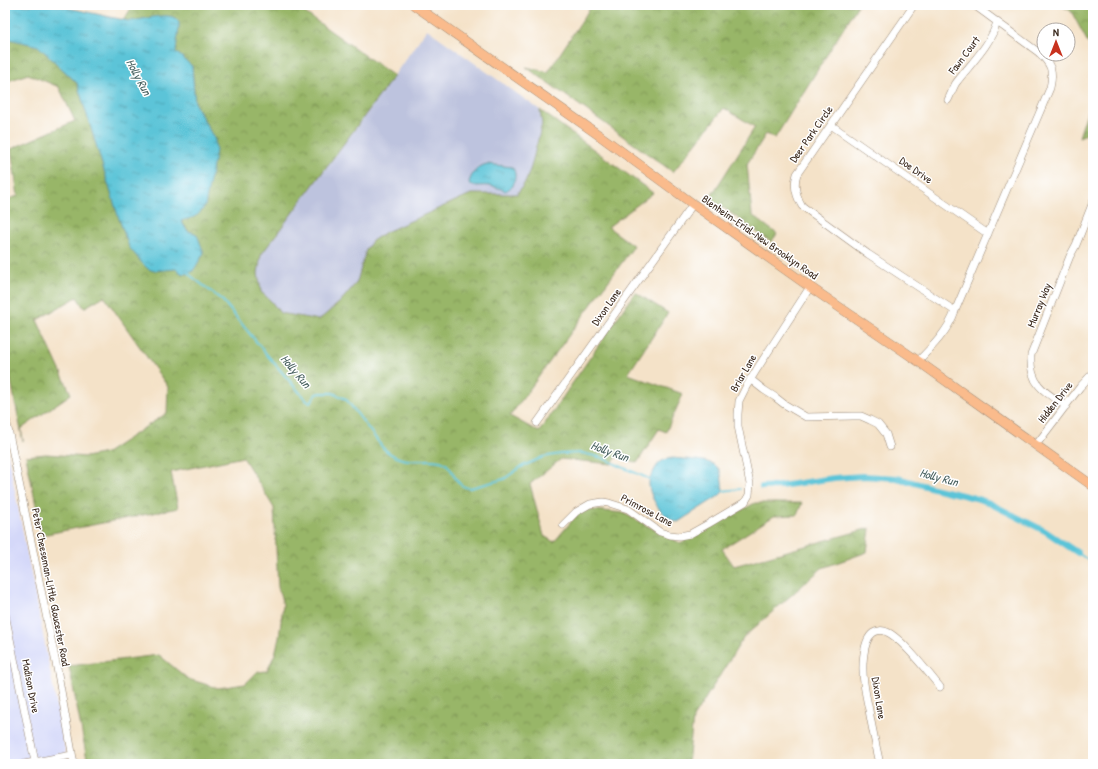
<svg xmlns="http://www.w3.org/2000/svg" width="1098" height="769" viewBox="0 0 1098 769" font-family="'Patrick Hand',sans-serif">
  <defs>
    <pattern id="forest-crowns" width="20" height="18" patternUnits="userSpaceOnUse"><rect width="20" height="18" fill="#98b668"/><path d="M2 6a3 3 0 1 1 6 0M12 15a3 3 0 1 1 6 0" fill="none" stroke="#7d9455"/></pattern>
    <pattern id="water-ripples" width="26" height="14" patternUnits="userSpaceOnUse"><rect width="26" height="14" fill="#5cc4d8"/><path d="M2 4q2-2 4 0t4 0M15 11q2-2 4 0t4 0" fill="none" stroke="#4d9faf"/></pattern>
  </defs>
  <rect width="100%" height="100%" fill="#fff"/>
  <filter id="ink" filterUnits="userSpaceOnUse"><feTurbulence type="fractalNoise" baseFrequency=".025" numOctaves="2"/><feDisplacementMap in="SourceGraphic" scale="8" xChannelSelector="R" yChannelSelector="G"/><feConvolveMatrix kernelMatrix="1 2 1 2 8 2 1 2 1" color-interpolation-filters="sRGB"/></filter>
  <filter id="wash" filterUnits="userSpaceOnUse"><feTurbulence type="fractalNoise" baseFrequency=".012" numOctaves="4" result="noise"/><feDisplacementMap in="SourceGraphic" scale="16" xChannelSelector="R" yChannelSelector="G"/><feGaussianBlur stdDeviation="0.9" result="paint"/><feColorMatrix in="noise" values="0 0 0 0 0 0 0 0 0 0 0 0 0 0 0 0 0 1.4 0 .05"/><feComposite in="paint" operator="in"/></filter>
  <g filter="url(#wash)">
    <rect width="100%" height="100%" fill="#f4e2c8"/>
    <path fill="#d4d8f9" d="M5,440l34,174 29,150h-63z"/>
    <path fill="#bdc3de" d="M427,29l113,81 2,14 -11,43 -5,14 -9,13h-46l-85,38 -14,9 -6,9 -9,32 -17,20 -21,18 -39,-7 -9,-12 -10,-9 -3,-19 3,-18 109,-146z"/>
    <path fill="url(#forest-crowns)" stroke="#6a7043" d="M133,5h161l100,71 -133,179 -3,18 3,19 10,9 9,12 39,7 21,-18 17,-20 9,-32 6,-9 14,-9 85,-38h46l9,-13 5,-14 11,-43 -2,-14 113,83 -45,34 26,19 -124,170 29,16 96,-140 33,21 -40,61 55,20 -17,38 -7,-3 -22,34 -19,-8 -6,9 -51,-5 -31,25 14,52 10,6 28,-33 41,4 57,30 75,-40h47l-5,12 -23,1 -52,33 12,17 136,-38 -3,24 -45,16 -78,69 -51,81 -5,46h-600l-19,-98 90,-11 29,24 30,9 27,-4 12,-12 10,-1 8,-17 4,-16 4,-33 -5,-18 -4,-79 -31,-51 -72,15 7,36 -136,27 -16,-79 20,-2 40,3 20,-4 61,-40 1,-26 -64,-91 -20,12 -7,-11 -40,23 34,74 -50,35 2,12 -18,-90v-151l13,-4 -7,-47 64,-28 -16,-34 -31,-13 -23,8v-45l33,9 39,37 49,156 77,11 -22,-29 34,-81 -20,-36 -3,-38 -16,-14 -47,-31 -5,-1z
      M592,5h266l-83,133 -9,-4 -19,30 5,51 25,19 -6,8 -61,-44 45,-71 -31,-19 -51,64 -147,-105 22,5z
      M1060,5h33v47l-22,-41z
      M1093,94v37l-14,6z"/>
    <path fill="url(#water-ripples)" stroke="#4c777b" d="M5,5h50l74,16c12,0 45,-13 50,2 1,3 -3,24 -3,29l16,14 3,38 20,36 1,11 -11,55c-3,4 -6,9 -11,11 -4,2 -8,2 -13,4l7,10 7,2 3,4 6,16 -9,15 -3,4 -8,2 -3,-1 -5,-4 -22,2 -6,-2 -7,-7 -12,-15 -11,-31 -41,-133 -39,-37 -33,-8z
      M487,164l25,3c5,6 3,13 1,19l-7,5c-6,-2 -11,-5 -16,-5 -7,-1 -14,1 -20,-1l-1,-3c3,-9 9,-16 18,-18z
      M673,458c12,2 42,0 47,13 2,5 2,13 3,19v2l-4,4 -41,26c-15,-2 -30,-26 -29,-40 0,-4 3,-8 5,-11 4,-9 9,-12 19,-13z"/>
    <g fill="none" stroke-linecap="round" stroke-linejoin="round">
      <path stroke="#5cc4d8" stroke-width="2" d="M187,271l3,4 33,26 45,55 39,45 4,1 5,-8 5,-1h12l13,6 37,49c17,15 26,12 47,12 5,0 10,0 15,3 11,8 9,24 25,25l34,-9 17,-12 22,-10 17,-3 22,-1 21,5 19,9 30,13
        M721,491l19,-2
        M1078,553l14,10"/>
      <path stroke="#5cc4d8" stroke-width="6" d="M762,487l18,-1 54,-8 29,-2 34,2 36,10 42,10 12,4 58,29 33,22
        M1092,563l1,1"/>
    </g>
  </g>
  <g filter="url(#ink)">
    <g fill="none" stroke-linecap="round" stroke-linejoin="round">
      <defs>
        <path id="minor" d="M914,5l-117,169c-4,12 -1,22 5,32l66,48 87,57
          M948,100c3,-6 5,-12 8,-17 15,-20 34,-37 41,-61
          M831,125l157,109
          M918,361c15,-15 30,-30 37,-50l95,-223c4,-18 1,-24 -12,-36l-64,-47
          M750,379l14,11 11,7 9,7 22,13 47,-1h8l9,4 8,4 8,10 4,13
          M1066,406c-22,-14 -37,-22 -35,-51l39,-99 6,-11 17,-43
          M5,414l52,254 17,96
          M537,423l156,-219
          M1036,445l44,-58 13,-14
          M563,525l13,-13 14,-8 13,-2 6,1 19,6 32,23 10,3 9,1 11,-2 18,-10 37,-22 4,-7 1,-11 -12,-58v-12l1,-13 7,-14 11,-18 53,-82
          M5,614l30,148
          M24,764l48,-9
          M880,764c-4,-18 -8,-36 -11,-54 -2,-9 -4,-18 -5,-27 -2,-13 -2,-42 9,-50 4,-3 10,-3 14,-1 15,6 42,42 53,55"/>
        <path id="major" d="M414,5l189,133 90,66 117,83 108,74 175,125"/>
      </defs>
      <use href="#minor" stroke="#988673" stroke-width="8"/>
      <use href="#major" stroke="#988673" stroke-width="10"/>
      <use href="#minor" stroke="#fff" stroke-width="7"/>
      <use href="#major" stroke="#fabb8c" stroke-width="9"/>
    </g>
  </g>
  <g text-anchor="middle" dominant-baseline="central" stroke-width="3" stroke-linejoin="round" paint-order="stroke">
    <g font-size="11" fill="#3b2a1e" stroke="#fff">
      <text transform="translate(964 55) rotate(-53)">Fawn Court</text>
      <text transform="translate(811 134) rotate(-55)">Deer Park Circle</text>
      <text transform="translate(916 170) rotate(35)">Doe Drive</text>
      <text transform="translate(760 237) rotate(35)">Blenheim-Erial-New Brooklyn Road</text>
      <text transform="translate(1039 305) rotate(-68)">Murray Way</text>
      <text transform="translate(606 307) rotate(-55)">Dixon Lane</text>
      <text transform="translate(743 373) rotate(-60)">Briar Lane</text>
      <text transform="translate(1055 402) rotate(-52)">Hidden Drive</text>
      <text transform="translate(647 510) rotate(28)">Primrose Lane</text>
      <text transform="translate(51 587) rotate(79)">Peter Cheeseman-Little Gloucester Road</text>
      <text transform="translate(31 686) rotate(79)">Madison Drive</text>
      <text transform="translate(879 698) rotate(81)">Dixon Lane</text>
    </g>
    <g font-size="12" font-style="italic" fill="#47605f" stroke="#fff">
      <text transform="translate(139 77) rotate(62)">Holly Run</text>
      <text transform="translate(296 371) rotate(50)">Holly Run</text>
      <text transform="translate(610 451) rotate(20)">Holly Run</text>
      <text transform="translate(939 477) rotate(15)">Holly Run</text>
    </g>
  </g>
  <rect width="1098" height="769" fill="none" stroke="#fff" stroke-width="20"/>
  <g transform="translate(1056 42)"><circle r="19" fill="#ffffff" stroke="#b1aaa5"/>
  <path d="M0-3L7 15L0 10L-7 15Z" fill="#c8321e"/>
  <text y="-6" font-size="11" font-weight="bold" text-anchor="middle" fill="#3b2a1e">N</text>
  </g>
</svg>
